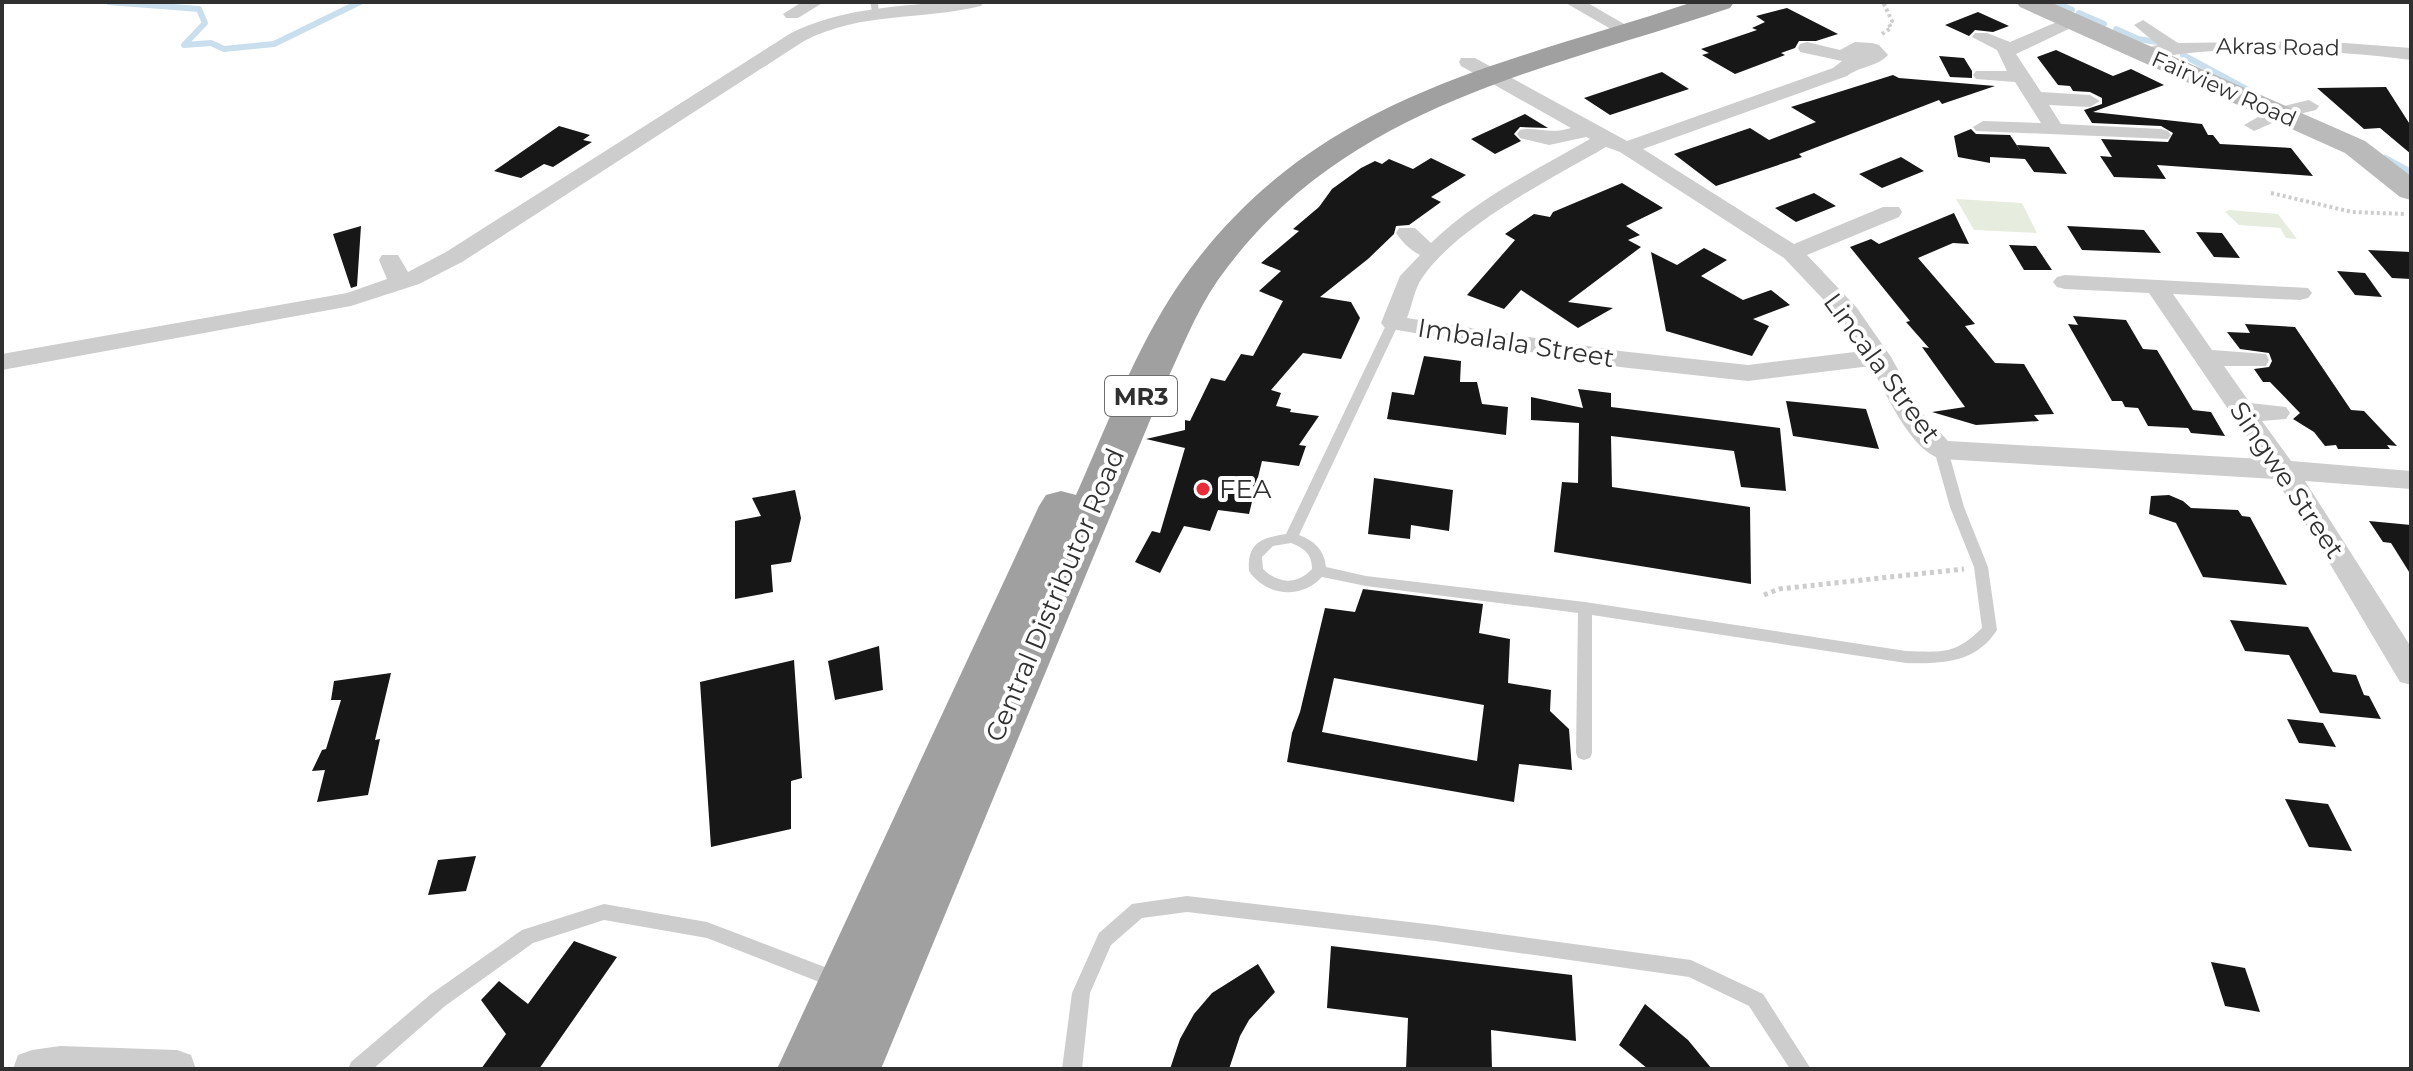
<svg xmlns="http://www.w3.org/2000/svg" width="2413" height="1071" viewBox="0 0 2413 1071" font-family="Montserrat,sans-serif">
  <rect width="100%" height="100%" fill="#fff"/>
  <path fill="#e6edde" d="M1956,199l66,4 15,30 -63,-3z
    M2229,210l49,4 19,25 -11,-1 -6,-10 -41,-3 -14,-13z"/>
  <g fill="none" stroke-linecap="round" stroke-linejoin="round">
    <path stroke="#c9dfee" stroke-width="6" d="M109,2l90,7 6,14 -21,22 27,-2 13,6 50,-5 86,-42
      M2055,2l17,8
      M2079,13l25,11
      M2116,29l22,10 19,3
      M2183,55l67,36
      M2385,158l26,14"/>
  </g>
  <path fill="#171717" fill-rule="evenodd" d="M1787,8l51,26 -22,7h-17l-4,7 -14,5 4,2 -50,19 -33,-19 7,-2 -8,-4 56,-19 -5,-2 13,-6 -9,-6z
    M1978,12l31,14 -16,6 -18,-2 -6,6 -24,-11z
    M2056,50l57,26 18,-7 33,16 -71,27 109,12 6,11h5l7,9 71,4 22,28 -156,-11 9,14 -52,-2 -14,-21 12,1 -11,-18 67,3 5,-9 -12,-7 -69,-3 -8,-13 18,-6v-6l-12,-6 -17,-1 -3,-5 -12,-1 -21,-28z
    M1939,56l25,2 8,13v7l-22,-1z
    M1662,72l27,17 -79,26 -26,-17z
    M1893,75l6,3 96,8 -53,18 -3,-4 -140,54 3,3 -86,29 -42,-32 76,-26 19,12 47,-18 -25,-15z
    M2386,87l25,39v28l-31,-26 -16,1 -47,-41z
    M1525,114l23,14 -28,-1 -6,7 7,7 -26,13 -24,-15z
    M559,126l31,9 -7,5 9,2 -39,25 -9,-3 -23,14 -27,-7z
    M1971,129l5,5 34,1 10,15 -3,-5 32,2 18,27 -33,-2 -9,-13 -35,-2v6l-32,-6 -4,-21z
    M1901,157l23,14 -42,17 -23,-14z
    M1431,158l35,17 -35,22 10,5 -32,23 -13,1 -2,8 -26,25 -48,38 31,5 9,16 -19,41 -38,-6 -32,37 10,3 -5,13 15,3 -1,3 29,4 -20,29 7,1 -7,20 -37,-5 -13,53 -31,-4 -8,21 -26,-5 -24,47 -25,-11 17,-31 8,2 25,-85 -39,-9 39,-9v-10l5,1 21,-43 14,3 16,-27 12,2 30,-55 -24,-10 22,-20 -20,-8 38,-32 -6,-2 26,-22 13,-18 29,-21 14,-7 7,3 7,-5 24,10z
    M1622,183l41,25 -37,18 14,9 -12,5 13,7 -73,55 45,6 -35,20 -57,-38 -17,19 -37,-14 48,-55 -10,-6 29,-20 16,3 3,-5z
    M1814,193l22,13 -40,16 -21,-14z
    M1954,213l15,31 -16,-1 -35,15 57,66 -10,2 30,37 29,1 30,50 -20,1 5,6 -63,4 -44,-13 33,-5 -43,-60 7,1 -23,-26 4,-1 -60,-74 21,-8 8,5z
    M361,226l-4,60 -6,2 -18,-54z
    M2067,226l77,4 17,23 -79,-3z
    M2196,232l26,1 18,25 -26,-1z
    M2009,245l27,1 16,24h-28z
    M1704,248l23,12 -26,16 42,24 28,-10 19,15 -37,14 16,7 -17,30 -86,-25 -15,-79 26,13z
    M2368,250l43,2v27l-19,-1z
    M2337,271l28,2 17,24 -27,-2z
    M2073,316l53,4 17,29 14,1 36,60 18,2 14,24 -34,-3 -3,-5 -40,-2 -10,-18 -13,-1 -3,-6h-10l-44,-77 10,1z
    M2245,324l50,3 56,83 13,1 33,35 -10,-1 3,4h-52l-2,-4 -11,1 -11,-14 -21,-13 7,-6 -30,-31h-7l-9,-13 15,-2 3,-6 -3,-8 -29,-4 -13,-17 23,1z
    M1424,356l37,5 -1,21h17l5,22 26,3 -2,28 -119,-16 5,-27 22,3z
    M1578,389l33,4v14l169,21 6,63 -45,-4 -7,-36 -123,-15 1,51 138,20 1,77 -197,-32 8,-70 16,1 1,-60 -48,-3v-23l52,11z
    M1786,401l80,8 13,40 -86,-13z
    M1374,478l79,12 -4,41 -38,-6 -1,14 -42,-5z
    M795,490l6,28 -10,44 -20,3 2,27 -38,7v-78l26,-5 -9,-18z
    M2169,495l14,6 8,7 47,2 4,6 8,1 37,68 -84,-8 -27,-54 -27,-9 2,-18z
    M2369,521l42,4v50l-20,-32 -8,-1z
    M1363,589l120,15 -4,29 31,6 -2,44 43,7 -1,21 19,18 3,41 -53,-6 -5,38 -227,-40 5,-29 8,-21 25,-104 30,4zM1334,678l150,27 -7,56 -155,-29z
    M2230,620l78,7 25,45 23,3 8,20 5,1 12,23 -61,-6 -31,-58 -44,-4z
    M879,646l4,44 -48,10 -7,-39z
    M794,660l8,118 -11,3v48l-80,18 -11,-165z
    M391,673l-16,67 5,-1 -12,56 -51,7 8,-32 -13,1 10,-21 4,-1 15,-49h-10l3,-19z
    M2287,719l36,4 13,24 -37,-4z
    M2285,799l43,5 24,47 -43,-4z
    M476,856l-10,35 -38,4 10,-35z
    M574,941l43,16 -78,112h-58l25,-35 -25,-34 18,-19 29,23z
    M1331,946l241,29 4,66 -85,-11 1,39h-86l2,-51 -81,-10z
    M2211,962l34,6 15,44 -35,-6z
    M1258,964l17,28 -26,28 -9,16 -11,33h-59l10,-30 14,-25 18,-21z
    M1645,1004l43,36 24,29h-64l-29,-24z"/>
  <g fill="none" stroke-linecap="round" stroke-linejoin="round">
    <path stroke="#cdcdcd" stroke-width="4" stroke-dasharray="3 3" stroke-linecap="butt" d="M1882,34l9,-6 -2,-4 3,-3 -9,-19
      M2271,193l81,19 54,2"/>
    <path stroke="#cdcdcd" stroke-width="5" stroke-dasharray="4 4" stroke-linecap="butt" d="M1764,595l15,-6 185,-20"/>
    <path fill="#cdcdcd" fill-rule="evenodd" d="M870,2h8l1,13h-6z
      M1393,319l6,4 -100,212c16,6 25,15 27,32l40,9 219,26 321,49c36,1 49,4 76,-23l-8,-61 -24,-60 -16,-57 7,-5 7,5 16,57 24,60 9,63c-21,33 -55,34 -91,33l-314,-48v138l-2,5 -6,2 -6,-2 -2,-5 2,-140 -212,-27 -44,-9c-21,23 -56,19 -73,-6 -2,-28 12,-33 37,-37l101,-211zM1291,543c13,5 21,11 21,26 -15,16 -34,15 -49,0l-1,-12 11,-11z
      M1187,896l248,29 256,35 72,34 48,75h-21l-41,-63 -60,-29 -254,-36 -248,-29 -45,6 -31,27 -21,48 -8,76h-20l10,-76 27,-60 33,-29z
      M604,904l103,18 136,52 3,6 -3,6 -6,3 -130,-51 -103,-18 -71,23 -88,63 -72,63h-25l3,-7 80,-68 91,-64z"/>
    <path fill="#cdcdcd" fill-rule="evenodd" d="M802,2h22l-26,16h-12l-3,-4z
      M944,2h40l-3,4c-62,15 -118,5 -177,35l-342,221 -43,22 -68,22 -349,64v-16l345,-61 40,-14 -8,-19 3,-5h16l10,17 38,-20 345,-219c49,-24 99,-26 153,-31z
      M1564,2h22l52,30 -9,5 -6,-1z
      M2071,16l6,1 3,4 -3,4 -61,29 25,38 49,3 10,6 -10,6 -41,-2 12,19 100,5 7,2 3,4 -3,4 -192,-8 -3,-4 10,-6 58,2 -26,-41 -39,-3 -3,-4 3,-4h31l-10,-21 -25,-13 3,-4h12l23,9z
      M2143,20l35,23 140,-2 93,7v12c-78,-10 -190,-17 -266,0l-7,-2 -2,-4 2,-4 20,-5 -24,-20z
      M1807,42l33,8 15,-8 17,1 7,2 9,10c-11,12 -28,11 -41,21l-204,73 151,95 89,-37h16l3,5 -3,5 -92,38 50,53 34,49 31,56 26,28 314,18 -113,-166 -84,-4 -8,-2 -4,-5 4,-5 8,-2 243,13 4,5 -4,5 -8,2 -127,-6 39,56 54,4 3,6 -3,6h-42l26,37 36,4 4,6 -4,6 -24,2 29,40 120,10v18l-106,-8 106,166v38l-11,-3 -86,-145 -39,-58 -334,-20c-31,-9 -55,-66 -70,-93l-123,15 -128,-14 -235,-39 -4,-5 19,-47 20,-21c-11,-6 -17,-12 -24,-22l3,-5h16l16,15c45,-44 105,-73 159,-104l-4,-2 -37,8 -29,-7 -3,-4 3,-4c17,-4 28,5 51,-2l-110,-62 -2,-4 2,-4h14l152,83 206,-73 9,-7 -42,-9 -2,-4 2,-4zM1606,147l14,5 164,106 57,60 22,33 -115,14 -128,-14 -213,-33c5,-13 8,-30 15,-40 36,-53 129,-99 184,-131z
      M2309,100l10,6 -3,4 -30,7 -32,14 -10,-6 28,-16z
      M60,1046l117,4 14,5 5,14h-183l5,-14 14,-5z"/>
    <path fill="#bababa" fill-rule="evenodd" d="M2016,2h34l315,139 46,35v24l-11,-3 -55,-44 -325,-146z"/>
    <path fill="#a0a0a0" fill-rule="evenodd" d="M1693,2h41l-4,6c-189,64 -388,97 -512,272 -23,33 -38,73 -55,109l-282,680h-104l262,-563 7,-11 15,-4 15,4c34,-76 64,-159 114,-226 130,-175 311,-203 503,-267z"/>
  </g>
  <circle fill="#eb2d39" stroke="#fff" stroke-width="3" cx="1203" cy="489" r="8"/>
  <g text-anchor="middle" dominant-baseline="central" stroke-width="8" stroke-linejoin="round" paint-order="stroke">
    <g font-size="22" fill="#303030" stroke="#fff">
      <text transform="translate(2278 47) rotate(1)">Akras Road</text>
      <text transform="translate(2224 89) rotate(24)">Fairview Road</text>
    </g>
    <rect fill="#fff" stroke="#6e6e6e" stroke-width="2" x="1105" y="376" width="72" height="40" rx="6"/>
    <g font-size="24" font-weight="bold" fill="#303030">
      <text x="1141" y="396">MR3</text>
    </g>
    <g font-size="26" fill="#303030" stroke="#fff">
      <text transform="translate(1516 343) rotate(9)">Imbalala Street</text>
      <text transform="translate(1882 368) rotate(54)">Lincala Street</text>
      <text transform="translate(2287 480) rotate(56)">Singwe Street</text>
      <text transform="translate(1055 595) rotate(-67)">Central Distributor Road</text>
    </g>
    <g font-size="26" fill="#303030" stroke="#fff" text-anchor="start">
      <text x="1219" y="489">FEA</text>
    </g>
  </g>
  <rect width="2413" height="1071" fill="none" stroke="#303030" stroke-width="8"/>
</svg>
